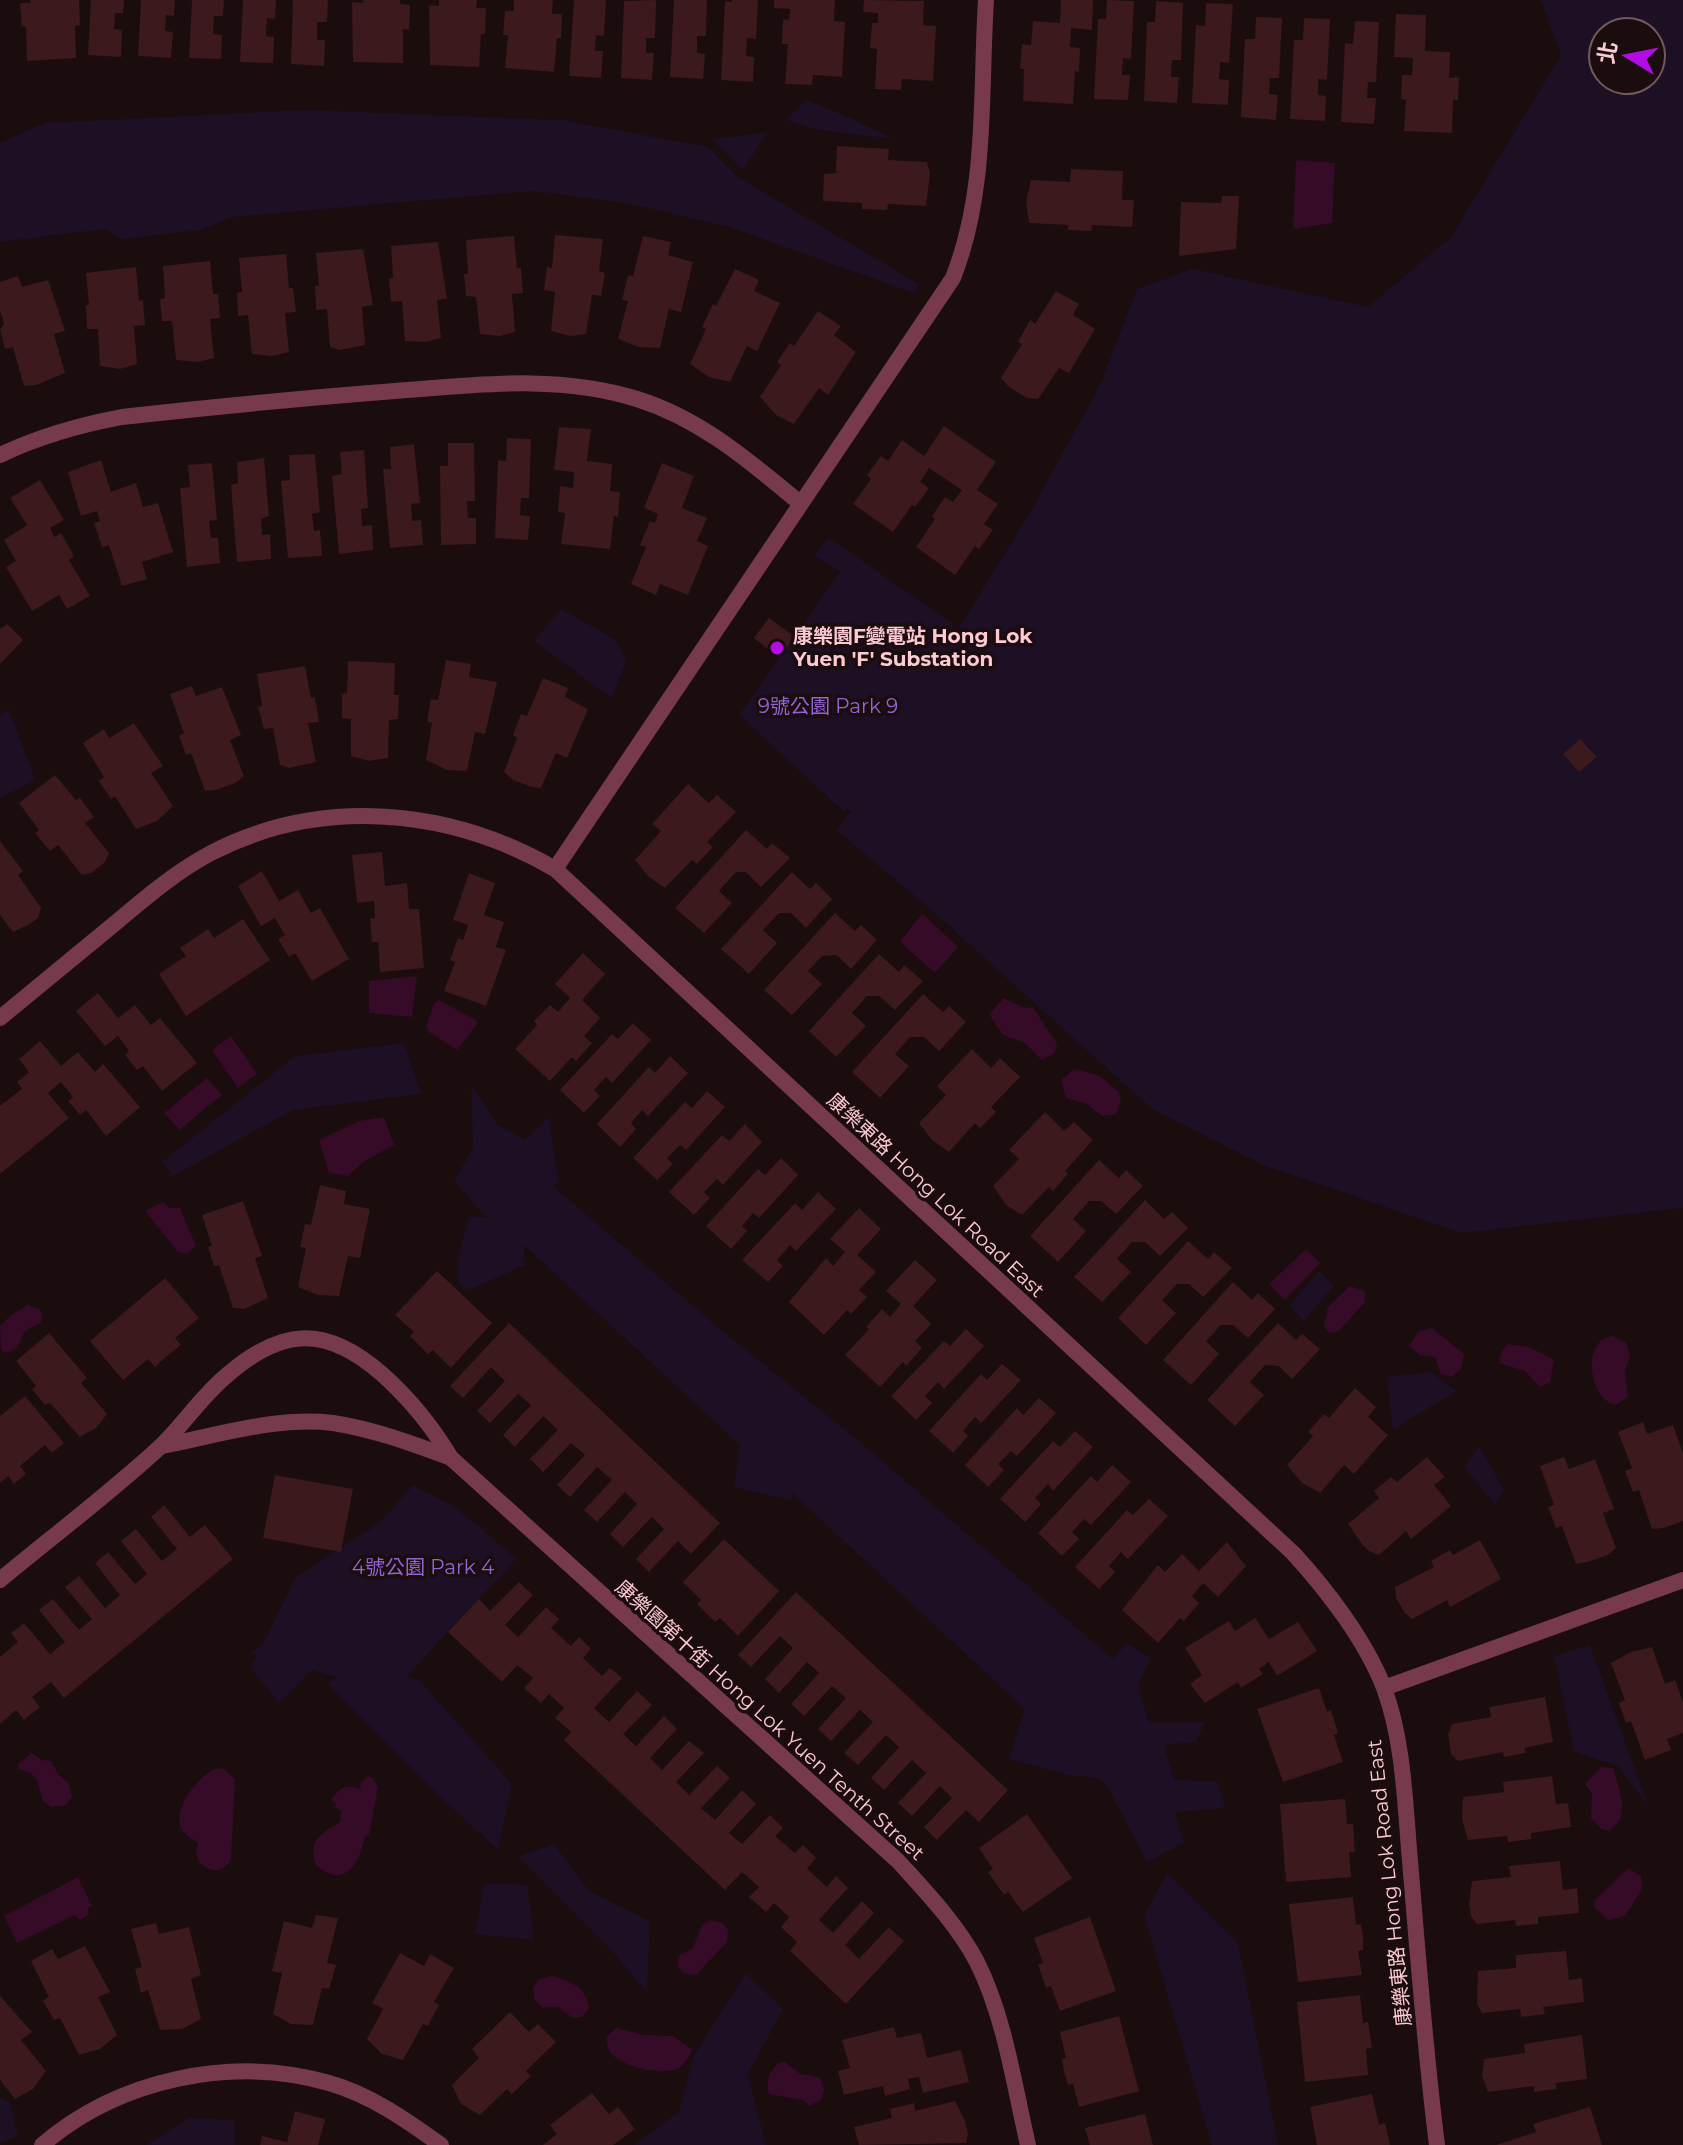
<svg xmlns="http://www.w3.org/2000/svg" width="1683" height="2145" viewBox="0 0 1683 2145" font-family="Montserrat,'Noto Sans TC',sans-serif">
  <rect width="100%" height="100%" fill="#1b0c0e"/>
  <path fill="#1d0f24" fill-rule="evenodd" d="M1541,0h142v1208l-221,25 -199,-68 -111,-56 -224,-202 -92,-77 15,-18 -4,-4 -3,4 -105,-97 101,-143 -26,-17 14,-18 125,87 -2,4 6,3 74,-120 70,-128 36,-94 56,-20 175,38 84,-71 109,-181zM1603,32h48v48h-48z
    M806,100l40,16 48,23 -75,-9 -33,-10z
    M304,110l259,10 145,27 30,30 181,107 -5,9 -185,-66 -98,-23 -97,-13 -302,26 -30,13 -80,9 -17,-10 -105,13v-99l45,-20z
    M768,132l-25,38 -31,-31z
    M561,609l55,31 10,22 -15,36 -77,-57z
    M9,709l26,71 -35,18v-83z
    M404,1043l17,51 -128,16 -120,66 -11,-14 133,-106z
    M471,1083l26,41 27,16 25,-23 9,63 -4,7 167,143 133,107 259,222 14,-16 24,15 -13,27 10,35 4,3 53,-1 -9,20 -32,3 10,35 43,1 8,27 -50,4 9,31 -37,19 -40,-76 -8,-8 -31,-3 -59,-16 16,-50 -234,-217 1,9 -58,-14 6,-42 -216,-200 1,20 -56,25 -11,-7v-26l11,-41 20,2 -12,-10 -23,-28 19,-31z
    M1319,1271l15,15 -30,35 -15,-15z
    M1431,1372l25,19 -63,39 -6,-53z
    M1479,1446l25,44 -9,15 -31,-38z
    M413,1485l38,20 23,17 42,37 -109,117 14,6 91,102 -14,66 -49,-45 -121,-121 8,-7 -24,-7 -33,33 -28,-35 6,-12 -7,-2 14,-12 32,-65 83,-54z
    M1590,1645l58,161 -30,-40 -44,-14 -20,-96z
    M554,1844l35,47 61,30 -3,72 -34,-41 -95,-96z
    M1167,1873l71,70 40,202h-66l-68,-230z
    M484,1883l43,2 7,55 -59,-6z
    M746,1973l37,36 -35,65 18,71h-132l45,-33 14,-55z
    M0,2097l10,5 8,34 -18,7z
    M188,2118l46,2 1,25h-89z"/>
  <path fill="#350b28" d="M1296,160l39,3 -3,60 -39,6z
    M922,913l36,34 -23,26 -35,-31z
    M417,976l-5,41 -43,-4v-32z
    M1004,998l20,10 9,-1 23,35 1,6 -4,6 -11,6 -17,-17 -22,-8 -14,-21z
    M439,1000l37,20 1,4 -20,26 -28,-18 -3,-5 8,-23z
    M231,1036l26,38 -19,14 -26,-38z
    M1077,1069l23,7 19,16 2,10 -5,12 -14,2 -15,-12 -21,-6 -5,-18 12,-10z
    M207,1078l15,17 -43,35 -15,-17z
    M384,1117l10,28 -31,17 -15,14 -19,-3 -10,-33 40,-19z
    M163,1202l7,6h10l16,38 -9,8 -9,-2 -33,-41z
    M1306,1249l14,14 -35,37 -16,-16z
    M1350,1286l15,5v11l-27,30 -9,1 -5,-7 4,-19z
    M28,1305l12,4 2,5 -1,8 -16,9 -8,17 -10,5 -6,-3 -1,-24 12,-12z
    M1432,1328l32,26 -3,15 -9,8 -11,-3 -6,-17 -15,-2 -11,-9 10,-15z
    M1613,1336l13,7 4,13 -5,15 3,26 -12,8c-27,-4 -36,-66 -3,-69z
    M1508,1344l21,3 22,11 3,2 -4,22 -10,5 -15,-16 -26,-8 3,-12z
    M32,1753l10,7 9,1 7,13 11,10 3,13 -6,8 -15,2 -8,-6c-8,-20 0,-25 -25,-32l1,-6z
    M1601,1767l12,1c6,21 19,49 -4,63l-8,-2 -10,-11 1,-24 -7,-10z
    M216,1768l8,1 11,11 -4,79c-7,14 -21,14 -32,3l-3,-8 2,-11c-6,-5 -16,-9 -18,-18 -5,-20 19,-49 36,-57z
    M368,1776l5,2 5,9 -9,48 -4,1c-5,26 -20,55 -49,29 -9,-25 6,-32 24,-43l1,-11 -7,-4 2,-3 -5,-4c8,-12 15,-17 29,-11l1,-7z
    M1628,1868l13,8 1,13 -17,27 -17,4 -14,-13 1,-7z
    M78,1877l14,29 -4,2 1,6 -9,6 -5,-5 -58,28 -13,-27z
    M711,1920l9,2 8,7 -1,13 -31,33 -12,-1 -6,-8v-10l15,-8 9,-23z
    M552,1976c16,3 37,13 37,33l-7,8 -9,1 -15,-11h-16l-8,-7 -1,-12 6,-9z
    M616,2028l28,7 29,1 20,14c-4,4 -7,13 -11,16 -15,12 -65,1 -73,-16 -2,-3 -2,-9 -2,-13z
    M784,2061l16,13 19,3 5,11 -2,11 -13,7 -6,-6 -34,-6c-4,-13 1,-29 15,-33z"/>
  <path fill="#3b191d" d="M30,0h49l1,25 -5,1 1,32 -49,3 -1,-34 -4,-1 -2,-23h11z
    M91,0h33l-1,13h-8l-1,16 8,1 -1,27 -33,-2z
    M141,0h34l-1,16 -8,-1 -1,16 8,1 -2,26 -33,-2z
    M192,0h32l-1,16h-9l-1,18 9,1 -1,24 -32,-1z
    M243,0h33l-1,19 -8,-1 -1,18 8,1 -1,26 -33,-1z
    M293,0h35l-1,22h-10v18h8l-1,26 -33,-2z
    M363,0h37v4l10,1 -1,25 -6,-1v34l-50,-1 -1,-60 11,1z
    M439,0h38l-1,8h10l-1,26h-4l-2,33 -49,-2 -1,-60 10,1z
    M514,0h39l-1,14h10l-1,24h-4l-3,34 -49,-4 3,-33h-5l2,-24h9z
    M574,0h32l-2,36 -8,-1 -1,16h8l-2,27 -32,-2z
    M656,0l-1,38h-9v15h8l-2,27 -31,-2 3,-77z
    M674,0h33l-1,36h-9v17l8,1 -2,25 -33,-2z
    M732,0h26l-2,39 -9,-1 -1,18 8,1 -1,25 -32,-2 4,-79 7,1z
    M774,0h61l-1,21 11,1 -3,55 -29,-2 -1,10 -27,-1 3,-40h-6l1,-25 6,1 1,-11 -16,-1z
    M864,0l60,1 -1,24 13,1 -3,55 -31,-2 -1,11 -26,-1 2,-40 -7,-1 2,-25h6v-10l-15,-1z
    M1061,0h32l-1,30 -21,-2 -1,19 10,1 -1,24 -4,-1 -2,33 -50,-3 1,-32h-4l2,-25 9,1 2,-24 27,2z
    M1107,0l27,1 -3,58 -8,-1 -1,17h8l-2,25 -34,-1 4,-80h8z
    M1156,1l27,2 -2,57h-9l-1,17h8l-2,26 -33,-2 3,-79h8z
    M1206,3l27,1 -4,59 -9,-1 -1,17 10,1 -1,25 -36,-2 4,-78 9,1z
    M1396,14l30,1 -1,36 25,1 -1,26 10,-1 -1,23h-5l-1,33 -48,-2 2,-31 -5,-1 1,-24h10l1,-17 -19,-1z
    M1256,17l26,1 -3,60h-9l-1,16 9,1 -2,25 -35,-3 4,-78h10z
    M1304,18l26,1 -3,61 -9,-1v16l8,1 -1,25 -35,-2 4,-79h9z
    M1355,21l24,1 -3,60h-8l-1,16h9l-2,26 -33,-2 4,-79 8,1z
    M837,146l52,3 -1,11 39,2 3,11 -4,33 -38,-2 -1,6 -25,-1v-6l-39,-2 1,-27 12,-1z
    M1071,169l52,2 -1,29h12l-2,27 -40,-2 -1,6 -23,-1v-5l-39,-2 -3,-21 5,-22 39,2z
    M1222,196h17l-3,53 -57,7 2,-54 40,1z
    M555,235l48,4 -4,32 6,2 -4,23 -9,-1 -6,39 -16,2 -19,-5 4,-39 -11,-2 3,-23 5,1z
    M514,236l3,32h4l2,25 -11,1 3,38 -15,4 -20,-2 -4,-37 -10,-1 -2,-22 4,-1 -2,-33z
    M643,236l28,6 -3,13 25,7 -12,50 -12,-3 -9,39 -21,-1 -21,-8 10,-38 -6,-1 6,-25 5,1z
    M438,242l9,57 -10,1 4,38 -16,4 -20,-1 -3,-40 -11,1 -2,-23 4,-1 -2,-32z
    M363,249l10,56 -11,2 3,38 -25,5 -10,-3 -3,-38 -11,1 -1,-24h4l-3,-33z
    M286,254l3,34h4l3,24 -11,1 4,39 -17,4 -20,-2 -4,-39 -10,1 -1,-23 5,-1 -3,-34z
    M210,261l3,33h5l2,24 -10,1 4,39 -16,4 -22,-2 -4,-39h-10l-2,-22 5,-1 -2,-32z
    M136,267l3,34 4,-1 2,25 -11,1 3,38 -17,5 -20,-3 -2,-37h-11l-1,-24h3l-3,-32z
    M735,269l24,11 -5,11 26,12 -23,48 -10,-5 -17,36 -21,-5 -19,-13 16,-35 -4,-2 11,-23 3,2z
    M18,276l4,11 26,-7 17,51 -11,3 11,39 -29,12 -12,1 -11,-39 -8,2 -5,-20 4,-5 -4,-14v-28z
    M1056,291l23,13 -6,11 22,14 -26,44 -10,-5 -21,31 -11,-1 -18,-11 -8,-9 21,-34 -4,-2 12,-22 5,4z
    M818,311l23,15 -7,9 22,17 -28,43 -9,-7 -25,36 -18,-9 -16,-18 21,-32 -4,-3 13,-19 4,3z
    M944,426l52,36 -19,28 21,14 -14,20 9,6 -14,19 -4,-3 -20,29 -39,-28 19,-28 -3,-3 13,-19 8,5 9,-12 -33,-22 -9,14 9,6 -14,19 -3,-2 -19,27 -40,-28 18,-25 -4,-4 14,-19 7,5 14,-21 22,16z
    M559,427l32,2 -4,32 25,3 -2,27 10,1 -2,25 -4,-1 -4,33 -49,-5 4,-31 -7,-1 2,-26 13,2 1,-16 -20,-2z
    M507,438l24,1 -2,59h-8l-1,17 10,1 -2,24 -33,-2 3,-78 8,1z
    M448,443h26l1,58h-8l1,17h8v26l-35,1 -1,-79h8z
    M414,444l6,59 -9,1 1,17 9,-1 2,25 -33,3 -7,-79h8l-1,-22z
    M364,450l4,58 -7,1 1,17 10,-1 1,25 -34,4 -7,-78 10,-2 -2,-22z
    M315,454l5,58 -8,2 2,17 6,-1 2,26 -34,2 -7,-77 9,-1 -1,-25z
    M264,458l5,58 -8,3 1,16 8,-1 1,25 -34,3 -6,-77 7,-2 -1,-21z
    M101,460l10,32 25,-9 7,24 15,-4 15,49 -31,10 5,17 -25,7 -13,-41 -7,2 -8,-24 6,-2 -3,-10 -16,5 -13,-44z
    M212,463l5,57 -8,1 2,17h7l2,25 -33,4 -7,-79 10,-1 -2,-22z
    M662,463l32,13 -12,32 25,10 -10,23 11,5 -20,49 -28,-11 -4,11 -25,-11 15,-37 -6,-2 10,-24 5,2 3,-9 -14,-6z
    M40,480l24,40 -14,8 4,9 7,-4 13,23 -5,4 21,36 -23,13 -8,-14 -27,16 -26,-44 10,-6 -12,-21 23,-15 -17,-27z
    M769,618l26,19 -16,21 -25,-20z
    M7,624l16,16 -23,24v-35z
    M446,660l25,4 -2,13 28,5 -12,52 -10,-2 -8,39 -20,-1 -21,-10 6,-37 -5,-2 4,-22 7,1z
    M348,661l47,2 -1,32h5l-1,24 -9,1 -1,38 -19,3 -18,-5v-37l-9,-1v-24l5,-1z
    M305,666l6,32 4,-1 4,25 -11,1 8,39 -27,6 -9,-3 -7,-37 -9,1 -6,-22 4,-1 -5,-32z
    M543,678l25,10 -3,9 23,12 -21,49 -11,-5 -15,35 -9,-1 -19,-7 -9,-8 13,-34 -4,-3 8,-21 6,2z
    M192,686l4,10 26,-9 19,48 -11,5 14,36 -9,7 -19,7 -11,1 -14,-38 -5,2 -7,-19 5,-3 -14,-39z
    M134,723l29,43 -12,7 22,33 -16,15 -21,8 -21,-33 -4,3 -12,-18 5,-4 -21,-34 21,-14 5,9z
    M1580,739l17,18 -18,15 -16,-18z
    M55,775l21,25 4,-2 14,19 -9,6 24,30 -4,9 -14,11 -9,2 -24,-30 -8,6 -15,-18 4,-3 -20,-27z
    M688,784l21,19 8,-8 19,17 -29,30 6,5 -16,17 -5,-4 -27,28 -16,-11 -14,-17 26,-29 -9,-7z
    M746,830l21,19 5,-6 18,15 -29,29 -15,-15h-10l-17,19 13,12 -28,30 -29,-25z
    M0,841l23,30 -5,4 23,33 -3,10 -8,6 -17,8 -13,-17z
    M382,852l3,34 22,-3 2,26h10l5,59 -44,4 -2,-30h-6l-2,-23 5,-1 -1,-17 -17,2 -5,-48z
    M262,871l17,30 19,-11 13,23 9,-5 29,51 -37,22 -17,-28 -6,4 -11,-18 7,-4 -10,-17 -14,8 -23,-40z
    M792,872l18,17 6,-6 16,16 -26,29 -15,-15h-12l-16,17 14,13 -28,31 -28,-25z
    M469,873l26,10 -11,32 20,7 -8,25 10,3 -20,56 -42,-15 11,-29 -5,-2 8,-22 5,2 5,-15 -15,-5z
    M835,913l20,18 6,-6 16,15 -26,29 -14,-14 -15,1 -14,15 14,13 -30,31 -28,-25z
    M243,919l27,41 -84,56 -27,-42 27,-18 -6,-8 28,-19 6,9z
    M583,953l22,21 -23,26 18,18 -16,18 8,7 -16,18 -4,-4 -22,24 -35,-32 22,-24 -3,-4 16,-16 8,7 12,-14 -15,-14z
    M879,954l20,18 5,-7 19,16 -28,29 -16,-14h-12l-15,17 14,13 -30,31 -27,-26z
    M98,993l20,25 17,-13 16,20 9,-7 37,45 -35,28 -19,-25 -6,4 -12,-15 4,-4 -11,-15 -13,10 -29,-35z
    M923,994l20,18 6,-6 17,16 -27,29 -15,-14h-14l-15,17 14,12 -29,32 -28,-26z
    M633,1023l18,17 -39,43 -6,-6 -12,13 6,6 -16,17 -24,-23 52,-56 6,5z
    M40,1041l21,25 17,-14 17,20 8,-8 37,43 -34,29 -20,-26 -6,5 -12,-14 5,-4 -12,-15 -13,11 21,25 -69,56v-68l22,-17 -5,-7 12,-10 -10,-13z
    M972,1049l19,19 9,-10 20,19 -29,30 5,5 -16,16 -5,-5 -26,29 -17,-12 -13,-17 27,-28 -9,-9z
    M670,1056l18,17 -40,43 -6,-6 -11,13 5,6 -16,18 -23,-23 52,-57 6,6z
    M707,1091l18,16 -39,43 -6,-5 -13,13 6,6 -16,16 -24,-22 52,-56 7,6z
    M1045,1112l19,19 10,-9 19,18 -28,31 3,3 -15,17 -4,-4 -27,28 -16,-10 -13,-19 26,-27 -10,-9z
    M745,1124l17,18 -39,43 -6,-6 -13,13 6,6 -16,17 -25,-23 53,-57 7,6z
    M781,1158l17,17 -39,43 -6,-5 -11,13 5,5 -16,18 -25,-23 52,-57 7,6z
    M1099,1160l20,18 7,-8 17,16 -27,28 -15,-13h-12l-16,18 13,12 -28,31 -28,-26z
    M320,1185l26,6 -2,13 26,5 -10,49 -12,-2 -9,40 -21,-1 -20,-8 8,-39 -6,-1 5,-23 6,1z
    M818,1192l18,17 -40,42 -6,-6 -13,15 6,6 -15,16 -26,-22 53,-57 7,7z
    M1145,1200l19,19 8,-7 16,16 -28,28 -15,-14h-13l-15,17 14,13 -29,30 -28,-25z
    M243,1201l19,55 -7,2 13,40 -24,11 -11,-1 -14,-43 -5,1 -6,-19 4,-1 -10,-31z
    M859,1208l22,21 -24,26 19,17 -17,18 8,7 -16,17 -4,-4 -23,25 -35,-33 37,-44 7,8 12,-14 -15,-13z
    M1188,1241l20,18 6,-7 18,16 -29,29 -14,-13h-12l-15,16 14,13 -30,32 -28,-27z
    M915,1260l22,20 -24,26 18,18 -16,17 7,7 -16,18 -3,-4 -23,25 -35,-32 24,-26 -3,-2 16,-18 8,8 11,-13 -15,-13z
    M437,1271l55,52 -41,45 -18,-18 -5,4 -18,-18 4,-4 -19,-17z
    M165,1278l34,40 -24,20 6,7 -14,11 -12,11 -7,-8 -25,21 -33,-39z
    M1233,1282l19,18 6,-7 17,16 -27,29 -15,-13h-12l-15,16 13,13 -28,31 -28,-25z
    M509,1323l211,200 -29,31 -13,-13 -29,31 -13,-13 28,-30 -12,-12 -29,30 -13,-13 27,-30 -12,-12 -28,30 -13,-12 28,-30 -15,-13 -27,30 -13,-12 28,-30 -14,-12 -28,29 -13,-13 28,-29 -15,-14 -28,31 -12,-12 28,-30 -13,-11 -28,29 -13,-12 28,-30 -14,-14 -28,31 -13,-12z
    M1278,1323l18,17 6,-6 18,15 -28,30 -13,-13 -14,-1 -15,17 14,13 -29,31 -28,-26z
    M966,1329l18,17 -40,43 -6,-7 -13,14 7,7 -16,17 -25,-24 53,-55 6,5z
    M49,1333l38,45 -6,5 26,31 -11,14 -16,9 -30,-34 -5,2 -13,-16 4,-3 -20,-25z
    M1002,1364l19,16 -40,43 -6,-6 -12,14 5,5 -15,17 -24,-22 52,-57 6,6z
    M1355,1388l21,19 -8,10 20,18 -34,39 -10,-9 -24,28 -18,-10 -15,-18 26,-29 -5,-4 16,-18 5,4z
    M25,1396l39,47 -12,10 -7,-8 -25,21 6,8 -12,10 -6,-8 -8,7v-67z
    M1039,1398l17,15 -39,43 -6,-5 -13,13 6,6 -16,17 -23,-22 52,-57 6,7z
    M1643,1422l4,12 26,-9 10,28v68l-19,7 -12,1 -13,-39 -6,2 -8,-21 7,-3 -14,-36z
    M1075,1431l18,16 -40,44 -5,-7 -13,14 6,6 -16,18 -25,-23 53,-58 7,6z
    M1427,1457l18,20 -11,8 17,21 -40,33 -5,-8 -27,24 -10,-4 -7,-7 -14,-20 31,-26 -5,-7 17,-14 6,5z
    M1564,1457l5,12 26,-10 19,50 -11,4 13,35 -8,7 -21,7 -11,2 -14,-38 -6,2 -8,-21 6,-2 -14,-39z
    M1112,1465l19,17 -40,43 -7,-6 -12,13 7,7 -17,17 -24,-23 53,-57 6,6z
    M275,1475l78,14 -12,63 -78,-14z
    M1149,1499l19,17 -40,43 -7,-7 -12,14 6,6 -16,17 -24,-22 52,-57 6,5z
    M164,1505l26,32 15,-12 28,34 -169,139 -13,-16 -19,15 8,10 -16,13 -8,-10 -16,14v-67l18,-15 -7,-9 13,-10 26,31 15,-12 -26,-32 14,-11 26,31 13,-11 -27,-32 14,-11 26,32 15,-13 -25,-32 13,-11 27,32 12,-10 -26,-33 15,-12 26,32 15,-12 -26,-32z
    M724,1539l55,52 -41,45 -18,-18 -5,4 -18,-18 4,-4 -18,-18z
    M1480,1540l21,39 -51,28 -3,-7 -35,19 -7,-6 -9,-15 -1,-11 39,-20 -3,-6 19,-11 3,5z
    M1227,1542l19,24 -28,31 -15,-14 -11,13 7,7 -15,18 -4,-3 -22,25 -36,-33 36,-45 7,7 17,-18 17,17z
    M519,1582l14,13 -28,30 13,12 28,-30 13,12 -8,9 20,18 8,-9 12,12 -8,9 19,18 8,-8 12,10 -28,30 15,14 28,-31 15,14 -29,29 13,12 28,-30 13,13 -27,29 12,12 27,-29 15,12 -28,29 13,13 28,-29 13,12 -29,30 14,12 27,-30 14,14 -27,29 13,11 28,-29 13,13 -8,8 20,17 8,-8 13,13 -9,11 20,18 9,-11 12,12 -29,32 14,13 29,-32 12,12 -29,32 14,14 30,-32 15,14 -58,63 -56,-53 7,-9 -16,-15 8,-10 -15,-14 -8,9 -17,-15 10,-10 -17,-15 -17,18 -161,-150 7,-8 -16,-14 9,-10 -15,-14 -8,9 -17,-15 9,-10 -16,-13 -15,17 -54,-50 31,-33 11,12z
    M796,1592l212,198 -29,32 -13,-12 -29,30 -13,-13 28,-29 -12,-12 -28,30 -14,-13 28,-30 -14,-13 -28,30 -13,-12 28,-31 -13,-12 -28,30 -14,-12 29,-31 -13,-12 -29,31 -13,-12 28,-31 -14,-12 -28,30 -13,-12 28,-31 -12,-11 -28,31 -14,-14 28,-31 -13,-12 -29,31 -13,-12z
    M1255,1618l14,21 29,-17 19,29 -40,25 -8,-14 -10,7 4,5 -22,14 -3,-6 -33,21 -15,-19 12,-9 -17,-27 44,-27 6,10z
    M1652,1647l13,37 10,-4 8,22v31l-16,6 4,11 -26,10 -14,-39 -5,2 -7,-20 6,-3 -14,-37 20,-11z
    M1319,1688l8,24 4,-2 7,23 -4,2 9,27 -60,20 -26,-73z
    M1545,1697l8,45 -29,6 2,5 -22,4 -1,-5 -45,9 -7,-7 -3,-20 4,-10 39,-7 -2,-10z
    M1552,1776l4,28 12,-1 3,24 -40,6v6l-23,3 -1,-6 -39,4 -6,-21 1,-22 41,-5 -1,-10z
    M1345,1799l2,25h6l1,13 1,15h-6l2,25 -65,5 -6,-78z
    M1027,1814l45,64 -49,34 -15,-20 -4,3 -16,-23 5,-3 -14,-21z
    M1560,1861l3,29 14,-2 2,25 -41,4v7l-22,2 -1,-6 -38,4 -6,-8 -2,-12 3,-23 39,-4 -2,-11z
    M1353,1897l3,28 5,-1 2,11v15l-5,1 4,24 -64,7 -9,-78z
    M316,1915l22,3 -11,45 9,2 -7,24 -7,-1 -9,37 -22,-1 -18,-10 9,-41 -10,-2 12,-50 28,7z
    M1090,1917l26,74 -56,20 -9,-25 -5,2 -8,-24 5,-1 -9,-25z
    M156,1923l3,11 30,-7 12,48 -10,4 10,40 -19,10 -22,1 -12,-40 -7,3 -6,-24 7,-2 -11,-38z
    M85,1946l25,46 -12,5 19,38 -17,14 -21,6 -19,-37 -6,2 -11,-19 6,-4 -18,-36 21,-12 6,10z
    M1566,1951l3,29 13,-2 2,24 -41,5 2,7 -24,3 -1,-8 -38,4 -5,-9 1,-33 38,-3v-13z
    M400,1953l24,13 6,-12 24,14 -20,34 5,3 -11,21 -5,-2 -20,36 -21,-6 -15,-15 16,-30 -11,-6z
    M1360,1995l3,28 5,-1 2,12 2,14 -6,1 2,26 -63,7 -8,-80z
    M0,1996l32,36 -11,8 25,31 -13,18 -18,10 -15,-19z
    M510,2012l19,20 9,-8 18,18 -30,29 5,5 -19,18 -5,-5 -27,26 -19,-11 -9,-19 27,-27 -7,-9z
    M1119,2016l20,75 -60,16 -6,-23 -5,1 -4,-14 -2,-12 4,-1 -6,-26z
    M894,2027l3,11 24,-5 6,25 34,-8 8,32 -46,11 -4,-16 -11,2 2,10 -25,7 -2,-10 -39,9 -6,-24 12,-3 -8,-28z
    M1582,2035l5,44 -31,4v6l-22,3v-6l-46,6 -6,-16 2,-17 41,-6 -1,-9z
    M592,2093l17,21 9,-7 17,22 -22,16h-70l14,-11 -7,-9z
    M1372,2094l7,31 6,-2 5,22h-73l-7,-38z
    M955,2101l10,20 3,13 -2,9 -107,2 -5,-18 38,-9 -2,-9 24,-6 1,8z
    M1590,2107l12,38h-106l40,-13 -3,-8z
    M295,2111l30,8 -7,26h-58l2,-9 25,6z
    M1145,2114l8,31h-63l-5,-17z"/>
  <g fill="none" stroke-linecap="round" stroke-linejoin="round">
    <path stroke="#773a4c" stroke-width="16" d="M0,455c40,-19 79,-30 122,-38 91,-10 182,-19 273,-26 80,-6 163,-17 242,8 64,20 112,62 163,104
      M555,869l398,-591c35,-89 27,-184 33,-278
      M0,1018c38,-31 75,-62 113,-93 31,-26 62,-53 98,-72 110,-57 239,-45 344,16l738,684c34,37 73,88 91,135 20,54 21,117 26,173 8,95 15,190 27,284
      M161,1446c55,-10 115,-30 172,-23 40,6 80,21 118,35
      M0,1580c53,-44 109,-86 160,-133 23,-22 41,-50 66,-71 56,-49 100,-51 156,-2 28,25 50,52 69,84l447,403c29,32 59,63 79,101 28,56 37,123 51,183
      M1384,1688l299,-108
      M42,2145c77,-66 190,-90 287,-62 42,12 77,37 112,62"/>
  </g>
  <circle fill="#b20de4" stroke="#1b0c0e" stroke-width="3" cx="777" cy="648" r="8"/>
  <g text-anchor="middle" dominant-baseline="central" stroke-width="7" stroke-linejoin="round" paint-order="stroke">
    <g font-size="20" font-weight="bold" fill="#fcc9d4" stroke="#1b0c0e" text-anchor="start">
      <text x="793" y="636">康樂園F變電站 Hong Lok<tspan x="793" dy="23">Yuen 'F' Substation</tspan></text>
    </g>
    <g font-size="20" fill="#9563d8" stroke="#1b0c0e">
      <text x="828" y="706">9號公園 Park 9</text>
      <text x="423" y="1567">4號公園 Park 4</text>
    </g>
    <g font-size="20" fill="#fcc9d4" stroke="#1b0c0e">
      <text transform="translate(936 1195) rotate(43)">康樂東路 Hong Lok Road East</text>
      <text transform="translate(770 1720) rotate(42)">康樂園第十街 Hong Lok Yuen Tenth Street</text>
      <text transform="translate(1389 1883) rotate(-96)">康樂東路 Hong Lok Road East</text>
    </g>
  </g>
  <g transform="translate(1627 56) rotate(280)"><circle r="38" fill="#1b0c0e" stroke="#75585d" stroke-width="2"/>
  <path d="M0-6L14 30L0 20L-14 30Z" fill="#b20de4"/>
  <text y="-12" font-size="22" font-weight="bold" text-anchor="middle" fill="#fcc9d4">北</text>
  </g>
</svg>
